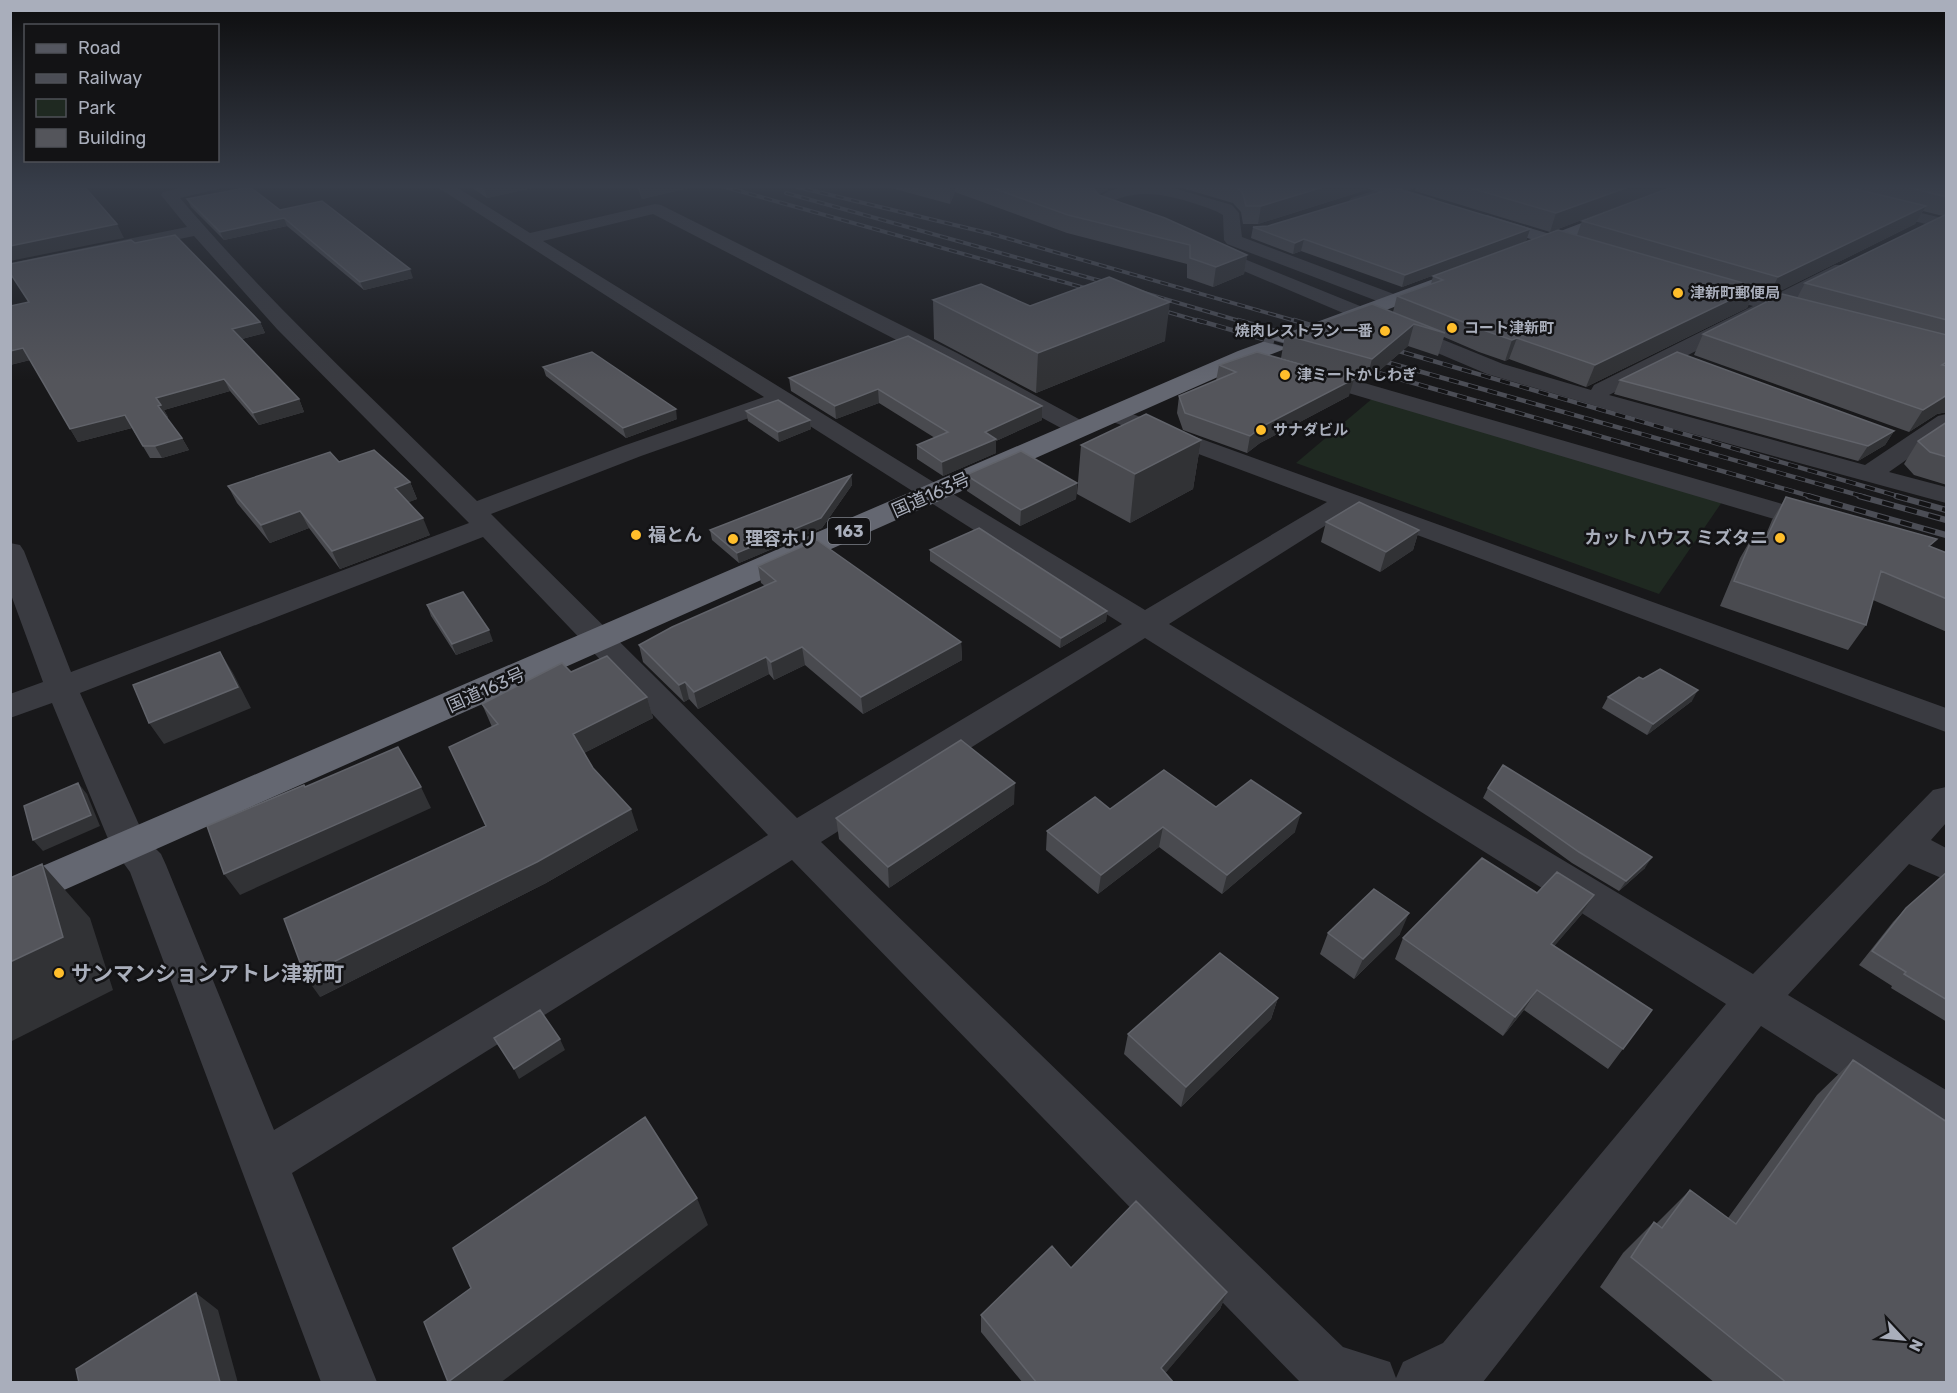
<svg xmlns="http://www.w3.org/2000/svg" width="1957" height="1393" viewBox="0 0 1957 1393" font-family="Rubik,'Noto Sans JP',sans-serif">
  <rect width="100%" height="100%" fill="#18181a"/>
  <path fill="#1f2921" d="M1373,398l349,104 -63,92 -363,-131z"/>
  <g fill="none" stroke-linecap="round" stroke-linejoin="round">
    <path fill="#3a3b41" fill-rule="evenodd" d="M192,185h32l-2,3 -42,10c92,108 196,203 297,303l146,-55 141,-49 -330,-212h19l77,48 125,-29 6,1 296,148 131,71 4,5 -4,5 -8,2 -8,-2 -131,-71 -288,-149 -110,27 400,247 202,122 182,-108 -222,-83 -4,-5 4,-5 8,-2 833,301v24l-596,-222 -181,114 584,350 180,-184 13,-3v36l-15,17 15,8v32l-37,-16 -121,131 158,95v48l-17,-6 -168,-106 -278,356h-183l-508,-522 -500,313 85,209h-56l-191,-510 -19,-26 -59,-143 -42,15v-24l33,-12 -33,-90v-49l10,2 4,6 47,121 398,-149 -192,-194 -83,-93 -184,38v-11l177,-36 -26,-32 2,-3zM780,407l342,217 -325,194 -306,-304 150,-58zM483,537l285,298 -494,295 -108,-265 -5,-11 -16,-16 -65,-145zM1145,638l581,366 -283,339 -40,19 -7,16 -6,-16 -47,-15 -522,-505z
      M1129,185h34l69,20 7,8 3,24 157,59 3,4 -3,4h-14l-158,-60 -3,-4 -1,-25c-8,-5 -18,-8 -27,-11 -30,-10 -58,-16 -88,-1l28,10 2,4 -2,4c-15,3 -38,-7 -46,-19l19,-11z
      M1392,185h26l-2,3 -59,18 -8,-5 2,-3z
      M1778,185h29l139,34v10l-166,-41z
      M1205,243l298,121 88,26 3,-5 159,-79 -52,-15 -3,-4 3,-4 7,-2 61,17 66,-33h14l2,4 -2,4 -61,31 25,7 3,4 -3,4 -7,2 -33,-9 -164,83 256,70 73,-49 8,-2v18l-57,40 57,15v16l-282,-77 -177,-52 -288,-122 -3,-4 3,-4z
      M1309,367l522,151 4,6 -4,6 -10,2 -10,-2 -510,-151 -3,-5 3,-5z"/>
    <path fill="#54565f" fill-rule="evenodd" d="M1364,185h26l45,14 2,3 -8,5 -63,-19z
      M1487,215l73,22 3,4 -3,4 -6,1 -73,-22 -2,-4 2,-4z"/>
    <path fill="#646771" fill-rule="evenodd" d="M1681,185h23l-2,3 -166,65h-12l-3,-4 3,-4z
      M1439,277l7,2 3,4 -3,4 -192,74 -1244,553v-34l1228,-529z"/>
    <defs>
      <path id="rail-far2" d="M718,185l381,107
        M789,185l203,49 307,88
        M786,193l329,92
        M1141,292l102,30
        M1154,308l48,14"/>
      <path id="rail-far1" d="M1197,320l101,29
        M1238,320l65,19
        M1294,320l33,10
        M1385,347l516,150
        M1372,358l493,139
        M1361,368l452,129"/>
      <path id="rail" d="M1808,496l138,39
        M1859,496l87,24
        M1896,496l50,14"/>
    </defs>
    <use href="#rail-far2" stroke="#4b4d55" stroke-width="4"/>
    <use href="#rail-far1" stroke="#4b4d55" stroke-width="4.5"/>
    <use href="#rail" stroke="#4b4d55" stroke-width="6"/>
    <use href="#rail-far2" stroke="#131315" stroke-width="2" stroke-dasharray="8" stroke-linecap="butt"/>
    <use href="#rail-far1" stroke="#131315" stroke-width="3" stroke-dasharray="10" stroke-linecap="butt"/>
    <use href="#rail" stroke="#131315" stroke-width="4" stroke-dasharray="12" stroke-linecap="butt"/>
  </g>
  <path fill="#494a4f" d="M468,185h78l-59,13z
    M637,185h64l-59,14z
    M880,185h240l-12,4 -10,6 149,60 -3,19 -31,13 -26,-9v-14l-120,-31 -112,-41 -5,12z
    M1172,185h196l-2,5 -108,34h-15l-2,-12 -8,-9z
    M1417,185h257l-124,47 -135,-41z
    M1677,185h270v227l-10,2 -28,18 -215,-77 9,-21 94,-36 8,-15 138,-67 -20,-5 -8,13 -147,73 -14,-4 -7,15 -161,79 -77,-28 -4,2 -26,-9 -35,-15 -6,19 -30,-10 -42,36 -85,-24 4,-23 108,-23 4,-16 34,-12 2,-8 144,-41 5,-14z
    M187,199l93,11 133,68 -49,12 -77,-64 -63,14 -33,-33z
    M1253,227l277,2 -4,12 -124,46 -101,-36 -8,3 -42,-16z
    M135,243l125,79 5,11 -23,6 57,60 5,13 -45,13 -29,-34 -66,19 4,7 -1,1 15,20 7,12 -27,8h-12l-18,-30 -54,14 -48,-82 -20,5 18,-63z
    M933,300l97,6 135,35 -129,52 -102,-54z
    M1219,365l130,31 -89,47 -13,10 -64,-23 -6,-17 2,-17 37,-15z
    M543,367l134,52 -51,19 -80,-62z
    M789,378l253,28v14l-46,21v12l-53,23 -26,-17v-14l18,-7 -56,-35 -43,16 -45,-28z
    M1620,380l274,51 -9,14 -27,16 -244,-67z
    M746,411l64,9 1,9 -32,13 -31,-21z
    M1947,422v63l-33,-10 -10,-11 14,-23z
    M1201,440l-8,49 -63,34 -53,-29 4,-49z
    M339,462l71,20 7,17 -9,3 22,33 -90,34 -31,-41 -39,15 -33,-40 -9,-17z
    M851,475l1,10 -30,43 -83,35 -27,-23 -2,-10z
    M966,475l111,8 -1,16 -56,27 -53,-35z
    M1786,497l146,50 15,6v79l-74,-32 -7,25 -18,25 -128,-44 20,-48 14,-24 11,3 7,-17z
    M1326,522l93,8 -6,20 -33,22 -59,-30z
    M930,550l177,61 -1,10 -46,27 -130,-87z
    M758,566l203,76 1,18 -99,54 -58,-49 -31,15 -5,-6 -71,35 -9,-10 -5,3 -41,-40 -4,-17 126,-59 -4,-3z
    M427,605l66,36 -37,14 -25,-39z
    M571,672l76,25 6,21 -69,35 9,15 45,62 -92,53 -226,114 165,-171 7,-99 -10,-23z
    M1608,697l84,4 -45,34 -45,-27z
    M1488,788l157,80 -26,23 -47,-28 -89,-65z
    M1014,804l-125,84 -50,-49 -3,-21z
    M1216,807l79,25 -73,62 -63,-47 -61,47 -52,-44 1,-19 63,-22z
    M1947,872v150l-56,-34 1,-2 -33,-21 34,-43 13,-14z
    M1537,893l57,2 -13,20 -27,31 98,64 -44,59 -84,-59 -21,26 -108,-77 8,-21z
    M1328,933l72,1 -46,45 -34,-25z
    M1278,998l-7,21 -90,88 -57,-53 4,-20z
    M1853,1060l94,323h-232l-115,-96 23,-34 31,-31 2,2 34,-34 38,28 89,-123z
    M1071,1268l156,24 -7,17 -55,64 9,10h-151l-42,-51v-17z"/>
  <path fill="#313235" d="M483,185h63l-59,13z
    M639,185h62l-59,14z
    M950,185h5v7l-5,12z
    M1090,185h30l-12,4 -19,11z
    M1330,185h38l-2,5 -108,34 3,-18z
    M1634,185h40l-124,47 6,-19z
    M1926,206l-11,18 -147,73 10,-20z
    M284,218l3,8 -63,14 -4,-8z
    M117,224l7,14 -114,23v-15z
    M1530,229l-4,12 -124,46 3,-12z
    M1304,239l-3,12 -8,3 2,-11z
    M1247,255l-3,19 -31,13 3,-20z
    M410,269l3,9 -49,12 -4,-8z
    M1757,287l-10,21 -161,79 9,-22z
    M1170,302l-5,39 -129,52 2,-40z
    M260,322l5,11 -27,7 -6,-11z
    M1414,324l-6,22 -42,36 6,-23z
    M1517,338l-8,21 -4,2 7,-21z
    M23,348l7,12 -20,5v-14z
    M224,379l6,12 -66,19 4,7 -3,1 -7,-12 -2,-8z
    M1354,379l-5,17 -89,47 -13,10 3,-17 13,-10z
    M878,389l1,14 -43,16 -1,-13z
    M1947,395v17l-10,2 -28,18 14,-22z
    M299,399l5,13 -45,13 -6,-12z
    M1042,406v14l-46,21v12l-53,23 -1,-14 43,-30z
    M676,409l1,10 -51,19 -3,-10z
    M125,415l7,13 -54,14 -8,-13z
    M810,420l1,9 -32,13 -1,-10z
    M1894,431l-9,14 -27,16 10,-15z
    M182,438l7,12 -27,8 -7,-12z
    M1201,440l-8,49 -63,34 5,-49z
    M851,475l1,10 -30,43 -83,35 -2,-10z
    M410,482l7,17 -15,6 -7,-17z
    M1077,483l-1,16 -56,27 1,-16z
    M300,511l9,17 -39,15 -9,-18z
    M423,518l7,17 -90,34 -8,-18z
    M1419,530l-6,20 -33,22 6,-20z
    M1107,611l-1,10 -46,27 1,-10z
    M489,630l4,11 -37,14 -4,-11z
    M961,642l1,18 -99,54 -2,-17z
    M802,647l3,18 -31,15 -3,-18z
    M220,652l13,21 18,35 -87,36 -15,-21z
    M766,657l3,17 -71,35 -4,-17z
    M685,682l4,17 -5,3 -5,-17z
    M1698,690l-6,11 -45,34 6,-11z
    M647,697l6,21 -73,37 -7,-21z
    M78,783l9,11 13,32 -57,25 -10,-11z
    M1015,783l-1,21 -125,84 -1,-21z
    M421,787l10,21 -191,87 -16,-21z
    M631,809l7,21 -92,53 -226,114 -15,-21z
    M1301,813l-6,19 -73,62 5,-19z
    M1163,827l-4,20 -61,47 3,-19z
    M1652,857l-7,11 -26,23 7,-10z
    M42,864l48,54 23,72 -103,52v-80z
    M1594,895l-13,20 -42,49 12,-20z
    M1409,913l-9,21 -46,45 9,-20z
    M1537,990l-13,20 -21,26 12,-19z
    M1278,998l-7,21 -90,88 5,-20z
    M560,1039l5,11 -46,29 -5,-10z
    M697,1198l11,27 -208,158 -52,-1z
    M1227,1292l-7,17 -63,74 4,-15z
    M196,1293l22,17 20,73h-19z"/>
  <path fill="#54555b" stroke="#61636a" stroke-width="1.5" d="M10,185h73l34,39 -107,22z
    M984,185h106l9,10 66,23 82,37 -31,12 -26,-9v-13l-122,-30z
    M1235,185h95l-69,21h-15l-3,-12z
    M1460,185h174l-78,28z
    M1677,185h162l87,21 -148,71 -196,-56z
    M1899,185h48v12z
    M250,187l30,23 42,-9 88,68 -50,13 -76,-64 -64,14 -33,-33z
    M1394,188l136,41 -125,46 -101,-36 -9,4 -42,-16 15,-1z
    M1947,214v106l-142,-37z
    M1558,230l199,57 -162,78 -78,-27 -5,2 -26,-9 -89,-35 46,-16 -10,-4z
    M175,235l85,87 -28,7 67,70 -46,14 -29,-34 -68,19 5,7 -3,1 24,32 -27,8h-12l-18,-31 -55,14 -47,-81 -13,3v-45l19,-4 -19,-29v-9l121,-24 4,3z
    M1109,277l61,25 -132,51 -105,-53 48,-16 49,22z
    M1782,294l165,41v27l-5,3 5,1v29l-24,15 -220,-76z
    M1372,304l73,29 -31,-9 -42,35 -87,-24z
    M908,336l134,70 -57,26 11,7 -54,23 -25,-17 31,-13 -70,-43 -43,17 -46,-28z
    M592,352l84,57 -53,19 -80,-61z
    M1257,352l97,27 -91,47 -13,10 -65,-23 -6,-17 57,-24 -17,-7z
    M1677,352l217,79 -26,15 -248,-66z
    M778,400l32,20 -32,12 -32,-21z
    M1146,414l55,26 -66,34 -54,-29z
    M1947,422v35l-17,-5 -12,-11z
    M374,450l36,32 -15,6 28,30 -91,33 -32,-40 -39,14 -33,-39 102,-34 9,10z
    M1021,451l56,32 -56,27 -55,-35z
    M851,475l-30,43 -84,35 -27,-23z
    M1786,497l151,42 -8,7 18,7v46l-66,-28 -15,54 -132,-44 20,-47 13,3z
    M1359,502l60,28 -33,22 -60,-30z
    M979,528l128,83 -46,27 -131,-88z
    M817,540l144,102 -100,55 -59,-50 -31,15 -5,-5 -72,35 -9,-10 -6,3 -40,-40 33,-18 104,-46 -18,-15z
    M463,592l26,38 -37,14 -25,-39z
    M220,652l18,35 -89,36 -16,-38z
    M607,656l40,41 -74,37 20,34 38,41 -94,53 -232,114 -21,-57 202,-93 -37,-79 49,-23 -16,-20 80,-41 9,9z
    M1660,669l38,21 -45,34 -45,-27 31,-20 4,2z
    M961,740l54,43 -127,84 -52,-49z
    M398,747l23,40 -197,87 -17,-48 97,-41 1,2z
    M1503,765l149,92 -26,24 -47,-29 -91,-64z
    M1164,770l52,37 35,-27 50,33 -74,62 -64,-48 -62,48 -54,-44 48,-34 15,12z
    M78,783l13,32 -58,25 -9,-34z
    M1482,858l55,35 20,-21 37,23 -43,49 101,66 -29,39 -86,-59 -22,27 -112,-79z
    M42,864l21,73 -53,25v-84z
    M1947,872v128l-43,-26 2,-2 -34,-21 34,-43z
    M1374,889l35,24 -46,46 -35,-26z
    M1220,953l58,45 -92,89 -58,-53z
    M540,1010l20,29 -46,30 -20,-31z
    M1853,1060l94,62v261h-160l-156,-126 23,-35 8,6 28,-38 46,34z
    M645,1117l52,81 -249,184 -24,-60 47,-34 -18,-40z
    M1136,1201l91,91 -66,76 13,15h-137l-56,-68 71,-69 19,22z
    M196,1293l24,89 -141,1 -3,-14z"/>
  <linearGradient id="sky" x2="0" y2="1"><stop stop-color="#0d0d0e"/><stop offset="0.49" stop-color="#373d49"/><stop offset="1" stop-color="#373d49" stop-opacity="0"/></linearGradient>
  <rect width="1957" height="380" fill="url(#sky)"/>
  <g fill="#ffbe2b" stroke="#131315" stroke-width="2">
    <circle cx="1678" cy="293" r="6"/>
    <circle cx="1452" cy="328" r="6"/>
    <circle cx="1385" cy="331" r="6"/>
    <circle cx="1285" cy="375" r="6"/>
    <circle cx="1261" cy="430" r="6"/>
    <circle cx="636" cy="535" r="6"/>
    <circle cx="1780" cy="538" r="6"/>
    <circle cx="733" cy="539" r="6"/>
    <circle cx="59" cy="973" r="6"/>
  </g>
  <g text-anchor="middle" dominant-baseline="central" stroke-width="5" stroke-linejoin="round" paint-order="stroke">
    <g font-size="15" font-weight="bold" fill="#a9aebb" stroke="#131315" text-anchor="start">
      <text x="1690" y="293">津新町郵便局</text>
      <text x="1464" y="328">コート津新町</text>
      <text x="1373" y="331" text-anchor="end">焼肉レストラン 一番</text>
      <text x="1297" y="375">津ミートかしわぎ</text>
      <text x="1273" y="430">サナダビル</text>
    </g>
    <rect fill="#131315" stroke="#7c8089" stroke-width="1.5" x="828" y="518" width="42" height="26" rx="4.5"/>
    <g font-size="16" font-weight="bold" fill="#a9aebb">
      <text x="849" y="531">163</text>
    </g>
    <g font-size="18" fill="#a9aebb" stroke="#131315">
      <text transform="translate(931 495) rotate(-24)">国道163号</text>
      <text transform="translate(486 690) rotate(-24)">国道163号</text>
    </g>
    <g font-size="18" font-weight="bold" fill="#a9aebb" stroke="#131315" text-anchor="start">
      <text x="648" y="535">福とん</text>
      <text x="1768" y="538" text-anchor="end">カットハウス ミズタニ</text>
      <text x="745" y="539">理容ホリ</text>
    </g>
    <g font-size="21" font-weight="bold" fill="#a9aebb" stroke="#131315" text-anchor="start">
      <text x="71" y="973">サンマンションアトレ津新町</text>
    </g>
  </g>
  <rect width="1957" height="1393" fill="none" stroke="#a9aebb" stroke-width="24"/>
  <rect x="24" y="24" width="195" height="138" fill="#131315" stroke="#4f5157" stroke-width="1.5"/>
  <rect x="36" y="44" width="30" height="9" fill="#54565f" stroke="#4f5157" stroke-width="1.5"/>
  <text x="78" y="54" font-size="18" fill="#a9aebb">Road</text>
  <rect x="36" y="74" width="30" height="9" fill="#4b4d55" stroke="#4f5157" stroke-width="1.5"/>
  <text x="78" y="84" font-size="18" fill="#a9aebb">Railway</text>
  <rect x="36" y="99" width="30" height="18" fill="#1f2921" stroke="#4f5157" stroke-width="1.5"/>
  <text x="78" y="114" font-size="18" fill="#a9aebb">Park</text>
  <rect x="36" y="129" width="30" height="18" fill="#54555b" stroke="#4f5157" stroke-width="1.5"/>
  <text x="78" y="144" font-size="18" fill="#a9aebb">Building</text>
  <g transform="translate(1903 1339) rotate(116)" stroke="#131315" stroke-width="4.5" paint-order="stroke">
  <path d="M0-4.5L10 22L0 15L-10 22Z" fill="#a9aebb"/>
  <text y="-9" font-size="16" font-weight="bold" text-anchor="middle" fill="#a9aebb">N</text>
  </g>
</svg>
